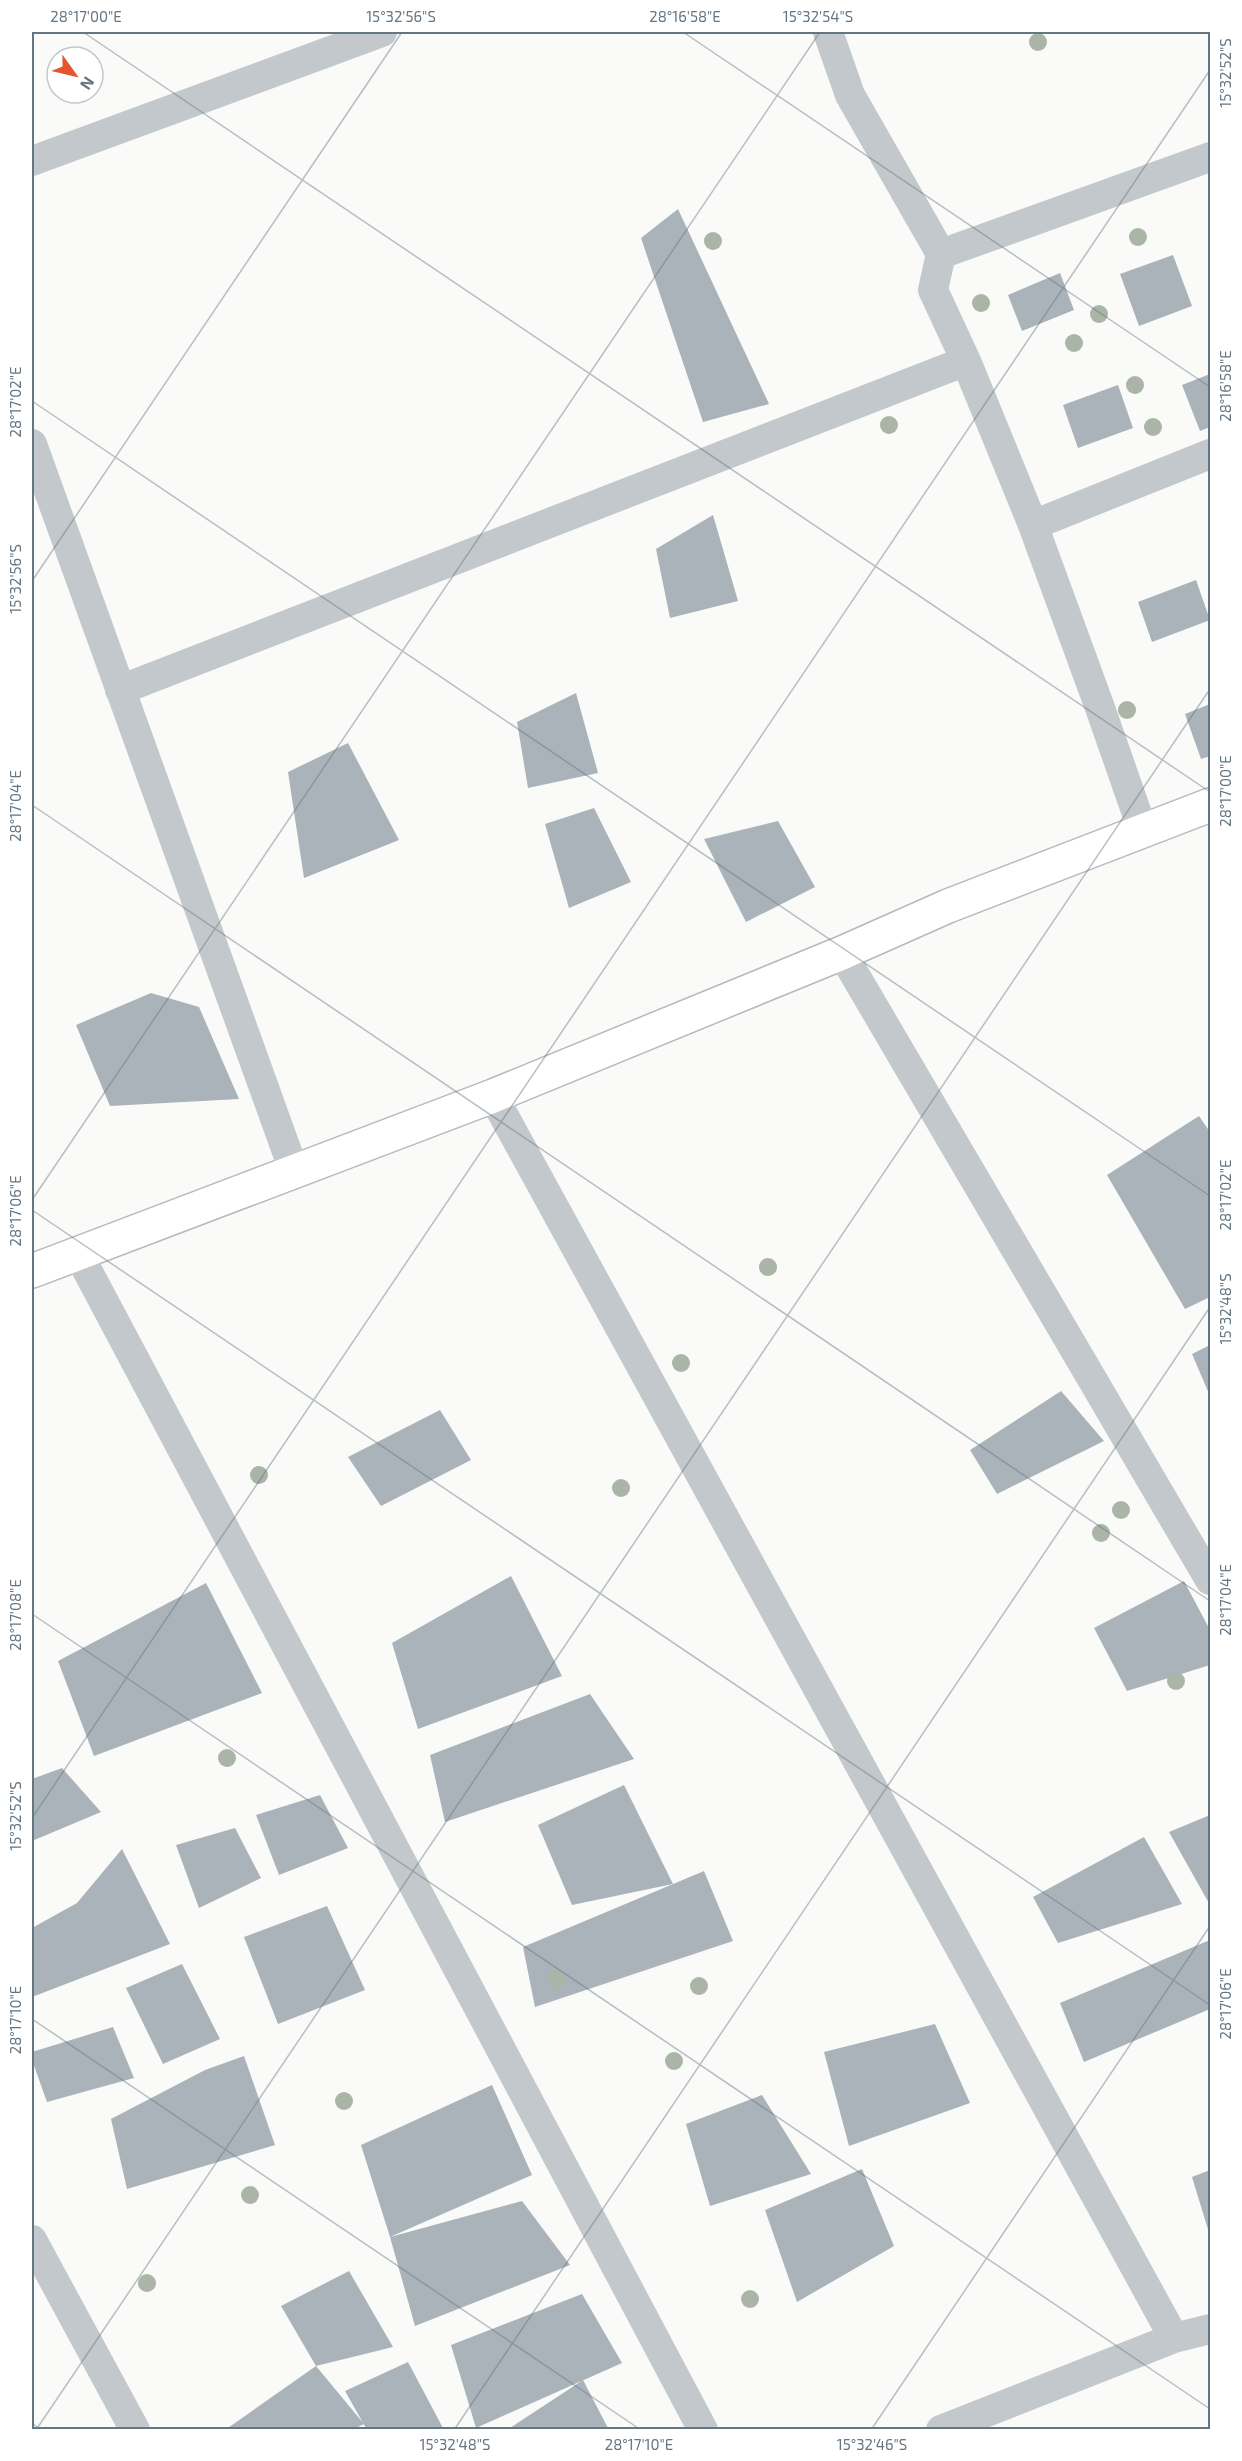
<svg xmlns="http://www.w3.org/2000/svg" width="1242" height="2461" viewBox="0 0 1242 2461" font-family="'Exo 2',sans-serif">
  <rect width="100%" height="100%" fill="#fafaf8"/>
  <path fill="#aab3b9" d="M678,209l91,195 -66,18 -62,-184z
    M1173,255l19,51 -53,20 -19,-52z
    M1060,273l14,37 -52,21 -14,-36z
    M1210,374v53l-10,4 -18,-46z
    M1118,385l15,43 -55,20 -15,-43z
    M713,515l25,86 -68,17 -14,-69z
    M1196,580l14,40 -58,22 -14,-40z
    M576,693l22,80 -70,15 -11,-66z
    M1210,704v52l-9,3 -16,-45z
    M348,743l51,97 -95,38 -16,-106z
    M594,808l37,74 -62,26 -24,-84z
    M778,821l37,66 -69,35 -42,-83z
    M151,993l48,14 40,92 -129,7 -34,-81z
    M1199,1116l11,16v165l-25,12 -78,-134z
    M1210,1345v51l-18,-42z
    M1061,1391l43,50 -107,53 -27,-44z
    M440,1410l31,50 -90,46 -33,-49z
    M511,1576l51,100 -144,53 -26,-86z
    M1184,1581l26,49v35l-83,26 -33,-63z
    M206,1583l56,110 -168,63 -36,-95z
    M590,1694l44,65 -189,63 -15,-67z
    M62,1768l39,44 -69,29v-62z
    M624,1785l49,99 -101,21 -34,-80z
    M320,1795l28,53 -69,27 -23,-60z
    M1210,1815v90l-41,-73z
    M235,1828l26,50 -62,30 -23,-63z
    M1144,1837l38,67 -124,39 -25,-46z
    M122,1849l48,95 -138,53v-69l45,-25z
    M704,1871l29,70 -198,66 -12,-60z
    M327,1906l38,84 -87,34 -34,-87z
    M1210,1940v69l-126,53 -24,-59z
    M182,1964l38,75 -57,25 -37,-76z
    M935,2024l35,79 -121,43 -25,-94z
    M113,2027l21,51 -87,24 -15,-42v-8z
    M244,2056l31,89 -148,44 -16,-70 94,-49z
    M492,2085l40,90 -142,62 -29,-92z
    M762,2095l49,79 -101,32 -24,-82z
    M862,2169l32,77 -97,56 -32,-92z
    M1210,2170v66l-18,-59z
    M522,2201l48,64 -155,61 -25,-89z
    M349,2271l44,76 -77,19 -35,-60z
    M582,2294l40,69 -146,65 -25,-83z
    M408,2362l36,68h-77l-22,-39z
    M316,2366l48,58 -12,6h-127z
    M583,2380l26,50h-102z"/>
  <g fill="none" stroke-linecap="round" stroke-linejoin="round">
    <defs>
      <path id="secondary" d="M32,1271l461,-175 349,-143 106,-47 262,-101"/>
    </defs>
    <use href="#secondary" stroke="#b3babf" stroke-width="36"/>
    <path stroke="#c3c8cc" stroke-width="30" d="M828,32l22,63 91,159
      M32,161l350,-129
      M32,444l262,727
      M1033,525l177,-71
      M120,690l846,-329
      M1143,831l-44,-126 -66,-180 -67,-164 -33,-71 8,-36 269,-97
      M842,953l368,627
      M493,1096l681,1242
      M78,1253l625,1177
      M32,2240l103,190
      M941,2430l233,-92 36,-9"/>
    <use href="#secondary" stroke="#fff" stroke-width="33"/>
  </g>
  <g fill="#aab4a7">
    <circle cx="1038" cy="42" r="9"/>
    <circle cx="1138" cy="237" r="9"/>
    <circle cx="713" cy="241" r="9"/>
    <circle cx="981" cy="303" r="9"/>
    <circle cx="1099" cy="314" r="9"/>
    <circle cx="1074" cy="343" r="9"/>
    <circle cx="1135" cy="385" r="9"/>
    <circle cx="889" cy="425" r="9"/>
    <circle cx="1153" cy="427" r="9"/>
    <circle cx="1127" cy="710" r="9"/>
    <circle cx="768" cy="1267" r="9"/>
    <circle cx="681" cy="1363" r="9"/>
    <circle cx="259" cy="1475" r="9"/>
    <circle cx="621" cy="1488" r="9"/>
    <circle cx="1121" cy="1510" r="9"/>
    <circle cx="1101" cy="1533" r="9"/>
    <circle cx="1176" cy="1681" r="9"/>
    <circle cx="227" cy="1758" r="9"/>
    <circle cx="557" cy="1978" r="9"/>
    <circle cx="699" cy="1986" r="9"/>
    <circle cx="674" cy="2061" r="9"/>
    <circle cx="344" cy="2101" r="9"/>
    <circle cx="250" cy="2195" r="9"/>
    <circle cx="147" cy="2283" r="9"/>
    <circle cx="750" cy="2299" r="9"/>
  </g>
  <path fill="none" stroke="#657683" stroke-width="1.5" stroke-opacity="0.45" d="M83,32l1127,760M683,32l527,355M32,401l1178,795M32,581l370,-549M32,805l1178,796M32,1200l788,-1168M32,1210l1178,795M32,1614l1178,795M32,1818l1178,-1748M32,2019l609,411M32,2423l9,7M36,2430l1174,-1741M454,2430l756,-1123M871,2430l339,-504"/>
  <rect width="1242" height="2461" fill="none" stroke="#ffffff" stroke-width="66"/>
  <g transform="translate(75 75) rotate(124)"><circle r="28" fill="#ffffff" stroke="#c1c8cd" stroke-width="1.5"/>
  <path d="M0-4.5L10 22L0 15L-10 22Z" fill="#e4572e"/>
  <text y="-9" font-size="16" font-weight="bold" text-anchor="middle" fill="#657683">N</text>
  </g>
  <rect x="33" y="33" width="1176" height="2395" fill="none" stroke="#657683" stroke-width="2"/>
  <g font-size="15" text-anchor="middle" fill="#657683">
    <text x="86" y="22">28°17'00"E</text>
    <text x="401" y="22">15°32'56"S</text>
    <text x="685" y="22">28°16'58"E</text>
    <text x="818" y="22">15°32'54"S</text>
    <text transform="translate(1226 73) rotate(-90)" y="5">15°32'52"S</text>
    <text transform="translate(1226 386) rotate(-90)" y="5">28°16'58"E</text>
    <text transform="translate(16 402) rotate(-90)" y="5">28°17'02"E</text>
    <text transform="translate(16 579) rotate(-90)" y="5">15°32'56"S</text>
    <text transform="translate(1226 791) rotate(-90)" y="5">28°17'00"E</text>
    <text transform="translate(16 806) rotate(-90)" y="5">28°17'04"E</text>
    <text transform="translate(1226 1195) rotate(-90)" y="5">28°17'02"E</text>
    <text transform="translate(16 1211) rotate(-90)" y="5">28°17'06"E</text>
    <text transform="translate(1226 1309) rotate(-90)" y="5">15°32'48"S</text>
    <text transform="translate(1226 1600) rotate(-90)" y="5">28°17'04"E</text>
    <text transform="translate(16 1615) rotate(-90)" y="5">28°17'08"E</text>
    <text transform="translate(16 1816) rotate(-90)" y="5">15°32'52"S</text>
    <text transform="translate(1226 2004) rotate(-90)" y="5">28°17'06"E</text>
    <text transform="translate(16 2020) rotate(-90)" y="5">28°17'10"E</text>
    <text x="455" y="2450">15°32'48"S</text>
    <text x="639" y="2450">28°17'10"E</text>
    <text x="872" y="2450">15°32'46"S</text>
  </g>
</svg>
